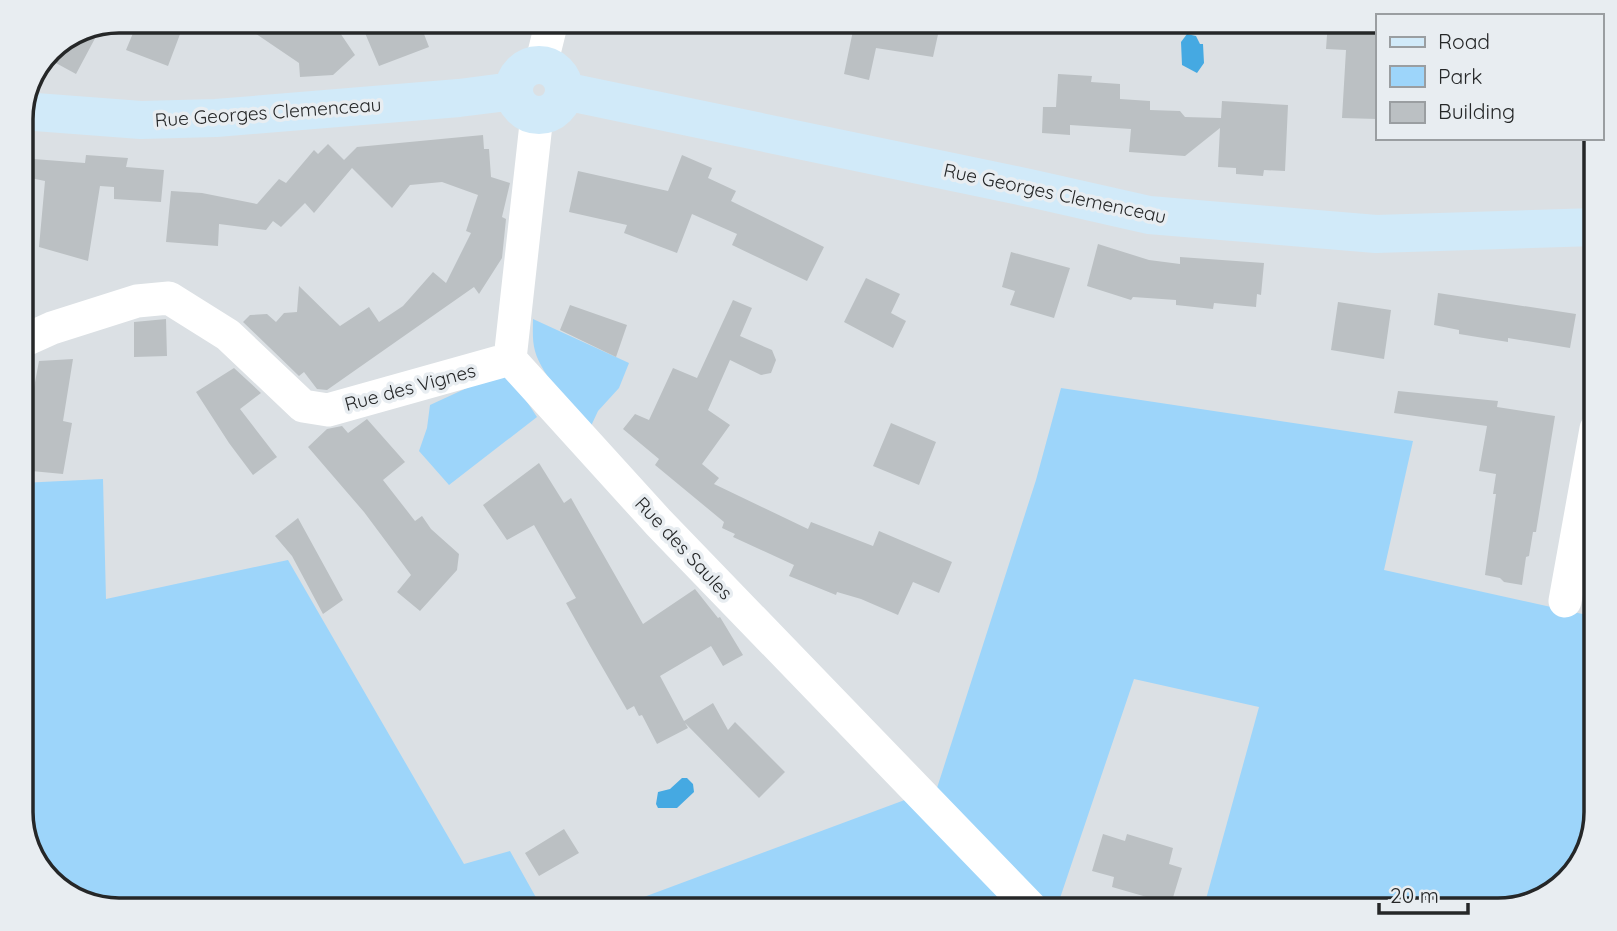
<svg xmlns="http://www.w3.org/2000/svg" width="1617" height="931" viewBox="0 0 1617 931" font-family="Quicksand,sans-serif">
  <rect width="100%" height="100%" fill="#dbe0e4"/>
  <path fill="#9dd5fa" d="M533,319l96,44 -10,25 -21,23 -7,15c-18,-20 -49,-49 -56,-75 -3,-11 -2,-21 -2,-32z
    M506,370l31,47 -88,68 -30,-34 8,-23 3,-23z
    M1061,388l352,53 -29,129 212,47v195l-13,48 -36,37 -49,13h-295l56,-203 -125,-28 -78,231h-447l328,-122 99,-308z
    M103,479l3,120 182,-39 176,304 46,-13 33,59h-423l-49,-13 -37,-36 -13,-44v-334z"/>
  <path fill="#45a9e2" d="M1187,34l9,2 4,8h3l1,19 -7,10 -15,-8 -1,-23z
    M682,778h5l6,6 1,8 -17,16h-19l-2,-4 2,-12 12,-3z"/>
  <path fill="#bbc0c3" d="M138,21h47l-17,45 -42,-16z
    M237,21h95l23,34 -22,20 -33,2 -1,-14z
    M395,21h24l10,26 -50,19 -14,-33z
    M855,21h86l-8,36 -57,-9 -7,32 -25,-6z
    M1328,21h49l-2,52h2v46l-35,-1 4,-68 -20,-1z
    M100,29l-24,45 -22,-12 9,-17z
    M1058,74l34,2 -1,6 29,2v15l30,2v9l30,1 5,6 36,1 1,-17 66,4 -3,66 -21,-1 -1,6 -27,-2v-6l-18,-1 2,-39 -35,28 -56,-4 2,-23 -61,-4v10l-28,-2 1,-26h13z
    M483,135l1,14h5l2,28 19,6 -8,34 4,2 -4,39 -23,36 -5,-7 -147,103 -10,-1 -13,-17 -5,4 -56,-54 7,-7 17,-1 9,8 8,-9 13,-1 2,-26 41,40 29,-19 10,15 24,-16 30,-34 13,11 25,-50 -5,-2 12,-36 -36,-13 -32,3 -18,23 -40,-40 -38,45 -9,-10 -24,24 -8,-6 -7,9 -47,-6 -1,22 -52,-4 5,-51 31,2 55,11 22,-25 7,4 28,-33 4,4 10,-10 16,16 13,-13z
    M86,155l42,3 -2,9 38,3 -3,32 -47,-3v-12l-14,-1 -12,75 -49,-14 6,-66 -24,-5v-18l64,5z
    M682,155l30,13 -4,10 28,13 -5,10 93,46 -17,34 -75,-36 5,-11 -45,-20 -15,39 -53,-20 3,-8 -58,-13 9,-41 90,20z
    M1098,244l51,16 31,4v-7l84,6 -3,32 -4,-1 -1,13 -42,-4 -1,6 -37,-4v-5l-43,-3 -2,3 -44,-14z
    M1011,252l59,16 -16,50 -44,-13 5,-14 -13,-4z
    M866,278l34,16 -9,19 15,8 -13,27 -49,-26z
    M1438,293l138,21 -6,34 -62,-10v4l-49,-8v-4l-25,-5z
    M733,300l19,8 -12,28 32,14 4,10 -5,13 -10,2 -31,-15 -22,50 22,15 -28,39 17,14 -5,6 94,45 3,-7 62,24 6,-15 73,31 -13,31 -26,-11 -15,33 -37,-16 -24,-7 -1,3 -47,-19 5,-11 -61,-28 2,-3 -13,-6 2,-6 -69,-57 4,-6 -36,-30 12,-15 14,6 24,-52 24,10z
    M1338,302l53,8 -7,49 -53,-9z
    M570,305l57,20 -11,32 -56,-27z
    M166,319l1,37 -33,1v-35z
    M73,359l-10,62 9,2 -9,51 -42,-4v-13l18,-96z
    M234,368l27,25 -21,16 37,48 -24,18 -24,-32 -33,-51z
    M1398,391l100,10 -1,6 58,9 -19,116h-3l-4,24 -3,1 -4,28 -18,-3 -4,-4 -15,-3 11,-81h-3l3,-20 -17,-3 8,-45 -93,-13z
    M367,419l38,43 -22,18 32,41 7,-5 9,13 28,25 -2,16 -37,41 -23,-19 14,-17 -47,-63 -56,-65 19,-18 15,-3 6,7z
    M891,423l45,19 -17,43 -46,-19z
    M539,463l25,40 7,-5 72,126 52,-35 23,29 2,-1 23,38 -20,11 -12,-20 -51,30 24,45 29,-18 15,27 7,-8 50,50 -26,26 -74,-75 3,5 -31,16 -15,-29 -3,1 -5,-10 -7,4 -37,-64 -24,-43 10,-5 -42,-73 -27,15 -24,-35z
    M298,518l45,82 -20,14 -31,-58 -17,-20z
    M564,829l15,24 -40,23 -14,-23z
    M1103,834l22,7 2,-7 46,14 -4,16 13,4 -11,36 -59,-17 2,-10 -22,-6z"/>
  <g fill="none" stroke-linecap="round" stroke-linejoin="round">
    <path stroke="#fff" stroke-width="33" d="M541,65l11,-44
      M537,115l-27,244 148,163 375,388
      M21,342l31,-14 85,-27 32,-3 59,37 75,71 25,4 182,-51
      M1565,601l31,-172"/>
    <path stroke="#d1eaf9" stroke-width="38" d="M514 90a25 25 0 1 1 50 0a25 25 0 1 1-50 0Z
      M564,91l470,98 115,26 227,19 220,-7
      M22,111l119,9 75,-2 243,-20 55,-7"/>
  </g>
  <g text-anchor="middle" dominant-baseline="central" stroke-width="7" stroke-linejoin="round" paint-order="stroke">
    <g font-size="19" fill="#252728" stroke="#e8edf1">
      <text transform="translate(268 112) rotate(-4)">Rue Georges Clemenceau</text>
      <text transform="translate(1055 193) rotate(12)">Rue Georges Clemenceau</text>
      <text transform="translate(410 387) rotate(-15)">Rue des Vignes</text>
      <text transform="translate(684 548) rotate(47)">Rue des Saules</text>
    </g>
  </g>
  <path d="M0 0H1617V931H0ZM119 33H1498A86 86 0 0 1 1584 119V812A86 86 0 0 1 1498 898H119A86 86 0 0 1 33 812V119A86 86 0 0 1 119 33Z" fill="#e8edf1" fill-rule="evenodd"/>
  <path fill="none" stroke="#252728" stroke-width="3.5" d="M119 33H1498A86 86 0 0 1 1584 119V812A86 86 0 0 1 1498 898H119A86 86 0 0 1 33 812V119A86 86 0 0 1 119 33Z"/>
  <rect x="1376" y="14" width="228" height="126" fill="#e8edf1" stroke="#9a9ea1" stroke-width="2"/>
  <rect x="1390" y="37" width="35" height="10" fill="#d1eaf9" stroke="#9a9ea1" stroke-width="2"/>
  <text x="1438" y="49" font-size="21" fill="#252728">Road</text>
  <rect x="1390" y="66" width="35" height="21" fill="#9dd5fa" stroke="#9a9ea1" stroke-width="2"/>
  <text x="1438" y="84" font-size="21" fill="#252728">Park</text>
  <rect x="1390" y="102" width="35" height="21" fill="#bbc0c3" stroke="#9a9ea1" stroke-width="2"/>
  <text x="1438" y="119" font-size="21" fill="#252728">Building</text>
  <path d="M1379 903v10h89v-10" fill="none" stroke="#252728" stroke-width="3.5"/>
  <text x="1390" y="903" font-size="21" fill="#252728" stroke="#e8edf1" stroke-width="5" paint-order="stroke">20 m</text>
</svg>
